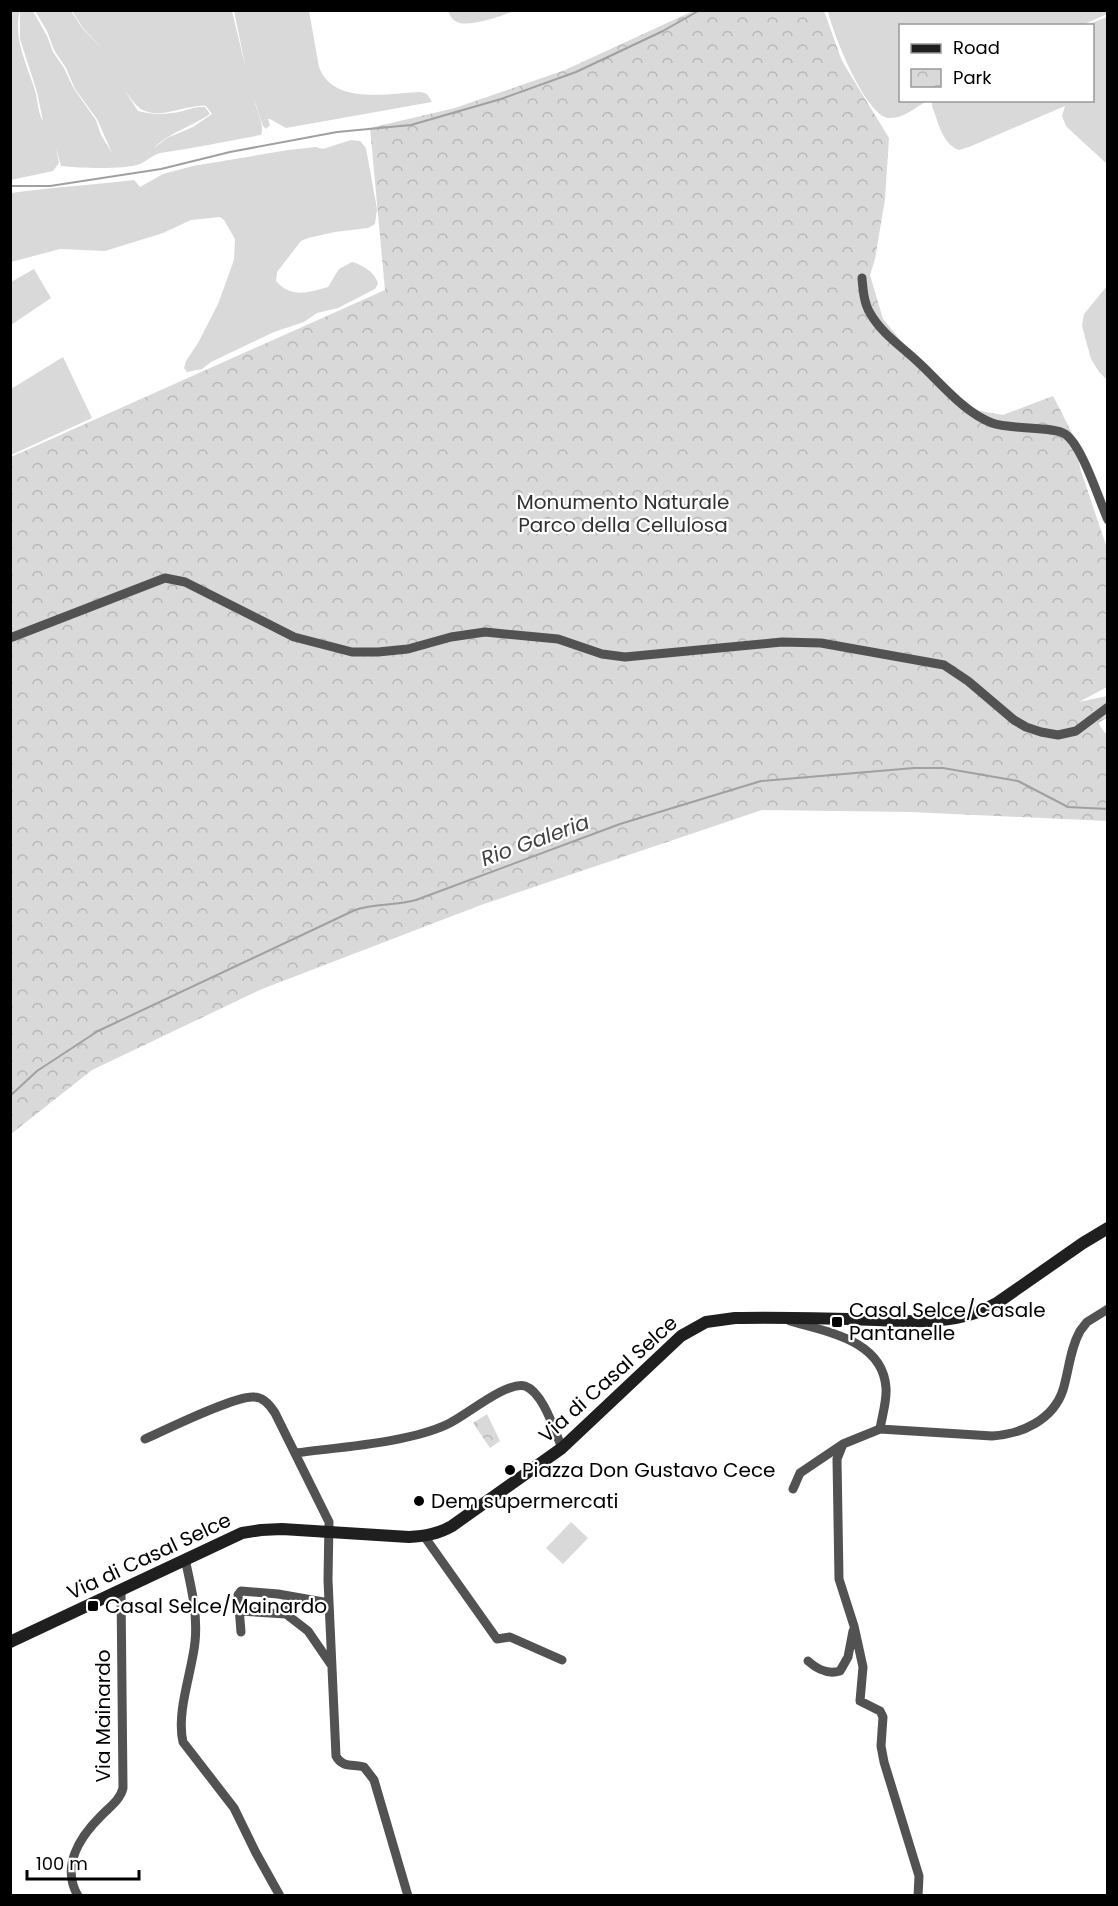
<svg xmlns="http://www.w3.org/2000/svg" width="1118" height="1906" viewBox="0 0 1118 1906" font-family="Poppins,sans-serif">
  <defs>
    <pattern id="park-crowns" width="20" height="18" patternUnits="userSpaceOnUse" patternTransform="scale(1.5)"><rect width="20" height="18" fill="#d9d9d9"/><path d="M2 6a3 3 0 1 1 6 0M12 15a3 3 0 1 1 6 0" fill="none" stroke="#b8b8b8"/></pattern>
  </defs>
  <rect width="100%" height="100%" fill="#fff"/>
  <path fill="#d9d9d9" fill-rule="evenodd" d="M11,10l22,1 14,25 6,16 11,16 10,21 22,31 5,15 11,18 -15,-34 -22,-30 -9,-21 -12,-18 -7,-19 -12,-20h36l12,18 19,19 -19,-20 -11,-17h160l14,58 -12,-58h75l10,56c14,39 71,26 102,25l6,2 5,8 -146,26 -16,-9h-2l2,6 -4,4 -3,-3 -9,-27c2,11 11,25 7,36 -34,6 -67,13 -101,18 -8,2 -13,8 -20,11 -17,6 -60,4 -79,2l-5,-18 3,15 -6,8 -42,9zM20,11v28l17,53 6,29c-5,-8 -5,-17 -7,-27 -7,-26 -24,-55 -16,-83zM125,91c5,6 10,14 16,18 19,12 45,-5 65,-3l6,8 -19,13 -26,11 -13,10c14,-15 39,-22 56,-34l-5,-7c-13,-1 -21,5 -33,6 -12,2 -23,1 -34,-2z
    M1107,10v4l-24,11 -183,1v74l27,1c-11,6 -24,18 -38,17 -23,-1 -57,-86 -61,-107z
    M448,11v-1l67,1c-11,4 -47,17 -58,11 -5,-2 -7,-7 -9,-11z
    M1107,17v147l-37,-34 -4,-4 -4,-10 3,-10 -96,41 -10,3c-17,-6 -21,-29 -27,-44v-5l160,-1v-74l-6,-1z
    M351,140l9,1 6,7 11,61 -2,15 -7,4 -33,4 -27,6 -7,3 -24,31 -1,9c15,17 31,12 52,6l11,-18 13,-7c11,3 24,11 26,22l-3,5 -37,19 -21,5 -13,9 -30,10 -63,30 -9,7 -15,3 -3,-4 2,-7 12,-18 20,-39 16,-44 1,-21 -11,-19 -4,-3 -29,3 -28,13 -58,18 -45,-2 -49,13v-69c41,-6 82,-8 123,-13l6,7 23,-13 30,-8 95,-16 28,-3 7,2z
    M34,269l17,29 -40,27v-43z
    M1107,286v94l-8,-8 -8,-13 -9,-33 2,-12z
    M63,357l29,61 -81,37v-66z
    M571,1522l17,16 -25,26 -17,-16z"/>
  <path fill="url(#park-crowns)" d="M693,11h131l18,50 47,77 -4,61 -10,60 -5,16 13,44 24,29 68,62 28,5 50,-19 23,45 4,27 27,80v139l-28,15 28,-6v22l-9,5 7,10 2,-1v89l-196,-9 -149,-2 -281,95 -219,84 -170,81 -81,64v-677l374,-167 -15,-162 85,-20 110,-38z
    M487,1414l13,27 -10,7 -17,-25z"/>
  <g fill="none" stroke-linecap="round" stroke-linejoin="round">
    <path stroke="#a0a0a0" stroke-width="2" d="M10,186h40l111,-17 69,-17 107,-20 74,-7 90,-26 75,-27 87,-41 37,-21
      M10,1096l27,-25 61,-40 257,-121c20,-7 41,-4 61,-10l204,-76 141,-43 153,-13h29l75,13 50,26 40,2"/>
    <path stroke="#525252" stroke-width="9" d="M862,278c1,12 2,25 8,35 12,21 31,33 48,49 22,20 45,50 74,61 19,7 61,3 73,11 17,11 34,66 43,86
      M10,638l155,-60 20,4 109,55 58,15h26l30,-3 43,-12 34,-5 73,7 44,15 23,3 157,-15 39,1 123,22 24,16 46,39 12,7 15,5 17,3 18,-4 32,-24
      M790,1321c37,11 93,19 96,67 1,13 -4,28 -6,41l-37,15 -6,15 2,120 15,47 9,41 -3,34 20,10 3,6 -2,29 3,16 35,114 -1,20
      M880,1429l112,7c30,-2 61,-16 71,-46 6,-20 7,-41 17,-59l7,-9 21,-13
      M145,1439c20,-9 91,-44 109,-42 9,0 16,8 21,16l54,109 -1,58 8,176c6,12 17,8 28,11l10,13 34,116
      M296,1453c44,-6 112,-10 152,-29 18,-8 58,-43 77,-38 18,6 30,46 37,62
      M793,1489l7,-16 43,-29
      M424,1536l73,103 13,-2 52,23
      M185,1559c6,27 13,55 10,83 -3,30 -19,70 -12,100l51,66 22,45 24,43
      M288,1596l-2,18 22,17 24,35
      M240,1611l46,3
      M241,1632l-3,-37 3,-4 37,3 51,9
      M808,1661c9,8 19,14 32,10l8,-14 5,-26
      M78,1896c-17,-29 1,-58 22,-79 8,-9 20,-16 23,-29l-2,-198"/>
    <path stroke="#1f1f1f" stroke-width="12" d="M10,1642l232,-109 19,-3 21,-1 127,8c16,-1 29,-3 43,-11l110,-78 119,-112 25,-14 29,-4c38,-1 76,0 114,1 49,1 104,10 148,-16l86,-60 25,-15"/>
  </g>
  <g fill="#000" stroke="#fff" stroke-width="2">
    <rect x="831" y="1316" width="12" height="12" rx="3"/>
    <circle cx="510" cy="1470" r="6"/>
    <circle cx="419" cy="1501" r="6"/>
    <rect x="87" y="1600" width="12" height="12" rx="3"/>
  </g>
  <g text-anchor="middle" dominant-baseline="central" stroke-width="4.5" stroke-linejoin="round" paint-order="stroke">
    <g font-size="20" fill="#303030" stroke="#fff">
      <text x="623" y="502">Monumento Naturale<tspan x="623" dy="23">Parco della Cellulosa</tspan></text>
    </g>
    <g font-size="20" fill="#000" stroke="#fff" text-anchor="start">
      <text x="849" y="1310">Casal Selce/Casale<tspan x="849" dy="23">Pantanelle</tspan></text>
      <text x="522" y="1470">Piazza Don Gustavo Cece</text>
      <text x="431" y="1501">Dem supermercati</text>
      <text x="105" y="1606">Casal Selce/Mainardo</text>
    </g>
    <g font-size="20" fill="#000" stroke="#fff">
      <text transform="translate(608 1379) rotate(-42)">Via di Casal Selce</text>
      <text transform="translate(149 1556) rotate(-25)">Via di Casal Selce</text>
      <text transform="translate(103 1716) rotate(-90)">Via Mainardo</text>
    </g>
    <g font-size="21" font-style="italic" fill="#414141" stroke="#fff">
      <text transform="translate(535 840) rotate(-20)">Rio Galeria</text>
    </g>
  </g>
  <rect width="1118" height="1906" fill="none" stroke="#000000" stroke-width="24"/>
  <rect x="899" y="24" width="195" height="78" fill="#ffffff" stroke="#999999" stroke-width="1.5"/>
  <rect x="911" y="44" width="30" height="9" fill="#1f1f1f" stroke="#999999" stroke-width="1.5"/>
  <text x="953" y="54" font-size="18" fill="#000000">Road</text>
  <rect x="911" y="69" width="30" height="18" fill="url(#park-crowns)" stroke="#999999" stroke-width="1.5"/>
  <text x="953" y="84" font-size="18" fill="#000000">Park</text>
  <path d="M27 1870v9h112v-9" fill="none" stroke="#000000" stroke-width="3"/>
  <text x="36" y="1870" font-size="18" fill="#000000" stroke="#ffffff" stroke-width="4.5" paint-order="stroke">100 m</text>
</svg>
